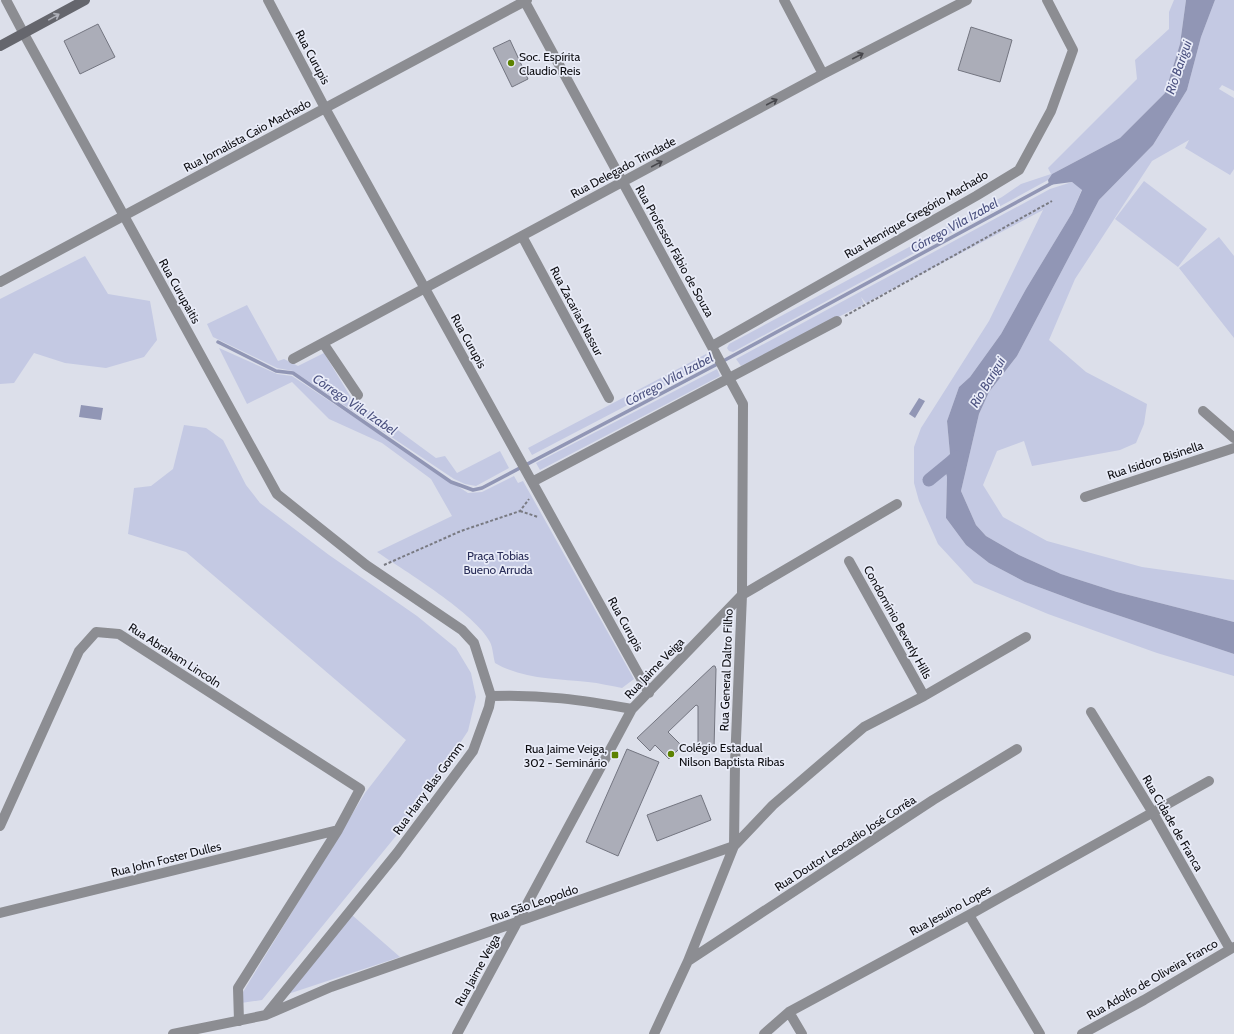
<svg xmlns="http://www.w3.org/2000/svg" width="1234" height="1034" viewBox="0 0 1234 1034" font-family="Cabin,sans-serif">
  <rect width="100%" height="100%" fill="#dcdfea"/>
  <path fill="#c4c9e3" d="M1174,0h12l-6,44 -15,49 -45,45 -68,36 -4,6 -315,172 -4,-1 -2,-3 2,-4 273,-147 19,-13 30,-10 -3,-6 89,-89 -2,-19 34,-31v-17z
    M1215,0h19v91l-12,-6 -3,4 15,9v71l-4,6 -45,-27 4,-8 -37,21 -77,118 -26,61 37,32 61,32 -3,20 -8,19 -16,7 -88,16 -8,-25 -27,10 -14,34 20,32 44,24 95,26 92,13v42l-117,-30 -56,-18 -42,-19 -33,-19 -10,-11 -15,-34 18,-77 10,-22 28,-36 82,-156 54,-55 34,-55 14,-53z
    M1144,181l63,48 -29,38 -63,-48z
    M1072,182l10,7 -10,24 -46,76 -25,45 -31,43 -11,10 -12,34 3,33 -7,8 4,15 -1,41 20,27 23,18 36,19 59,22 150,50v22l-77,-23 -109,-39 -74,-31 -36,-39 -19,-43 -5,-18v-36l7,-19 68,-107 54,-111 -177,93 -5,-6 3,7 -123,62 -5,-7 314,-170z
    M1219,237l15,19v82l-55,-70z
    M85,256l23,38 42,7 7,39 -13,17 -38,11 -41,-5 -31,-10 -20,30 -14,1v-85z
    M247,305l31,56 6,-2 14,7 26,-13 31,51 21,10 60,44 9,-2 12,17 43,-22 9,17 -33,18 -11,-2 -11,-5 -161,-108 -16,-3 -64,-31 -6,-13z
    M219,348l58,26 15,2 176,117 14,-1 32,-16 4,7 5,-2 111,198 -12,9c-11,-2 -23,-5 -34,-6 -31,-3 -66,-3 -93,-19 -2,-7 -2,-15 -5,-21 -14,-28 -85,-71 -113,-90l75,-36 -21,-37 -49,-36 -53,-24 -37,-37 -45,22z
    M706,354l4,8 -178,93 -4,-7z
    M717,369l3,7 -180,94 -4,-7z
    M184,425l22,3 17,12 23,45 14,18 69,52 88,61 39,32 15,25 5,24 -8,34 -59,89 -147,180 -21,3 2,-11 122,-199 41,-53 -220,-188 -58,-18 6,-46 17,-2 22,-17z
    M352,915l48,42 -112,37z"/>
  <path fill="#9196b5" d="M1186,0h29l-14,37 -14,53 -34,55 -54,55 -82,156 -28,36 -10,22 -18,77 15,34 10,11 33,19 42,19 56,18 117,30v32l-150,-50 -59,-22 -36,-19 -23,-18 -20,-27 1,-41 -4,-15 7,-8 -3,-33 12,-34 11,-10 31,-43 25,-45 46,-76 10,-23 -10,-8 -23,3 -1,-5 4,-6 68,-36 45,-45 15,-49z
    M919,398l6,3 -10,17 -6,-4z
    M81,405l22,3 -2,12 -22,-3z"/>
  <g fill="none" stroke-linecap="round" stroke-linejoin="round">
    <path stroke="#9196b5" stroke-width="3.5" d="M218,342l58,29 17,2 158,109 22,8 9,-2 243,-128 327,-177"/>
    <path stroke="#9196b5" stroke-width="13" d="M929,480l28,-23"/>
  </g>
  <path fill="#abadb8" stroke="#737580" d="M98,24l17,33 -35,17 -16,-33z
    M971,27l41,13 -12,42 -42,-12z
    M510,40l18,39 -16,8 -19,-39z
    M713,666h2l1,3 -2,80h-16v-43l-2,-1 -28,27 14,14 -13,13 -14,-14 -5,6 -13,-13z
    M627,749l32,13 -41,94 -32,-14z
    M701,795l10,25 -54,21 -10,-26z"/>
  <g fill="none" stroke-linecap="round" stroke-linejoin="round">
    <path stroke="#797a82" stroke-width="2" stroke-dasharray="3 2" stroke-linecap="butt" d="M845,316l207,-115
      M520,511l18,6
      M384,565l77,-34 59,-20 9,-12"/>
    <path stroke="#8c8d92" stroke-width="10" d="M268,0l57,108 324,585
      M524,0l219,404 -1,191 -7,168 -1,83 -46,115 -34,73
      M784,0l39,74
      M24,34l253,460 89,71 96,65 12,13 17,53 -2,11 -16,44 -76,102 -131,162
      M522,236l87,162
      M0,282l527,-282
      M323,343l35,52
      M712,346l264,-150 43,-26 32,-59 22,-61 -26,-50
      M293,359l530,-285 144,-74
      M1203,411l31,27
      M532,482l305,-161
      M1085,497l149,-49
      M849,561l75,135
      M491,696c50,-2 91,4 141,13
      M1091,712l62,101 77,136
      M0,826l79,-175 17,-19 23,2 241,155 -22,41 -100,158 1,33
      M0,913l338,-83
      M969,915l71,119
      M688,961l245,-161 84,-51
      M789,1012l13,22
      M173,1034l93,-19 65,-28 403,-141 39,-41 91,-78 60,-31 102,-59
      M457,1034l175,-325 110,-114 155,-91
      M764,1034l25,-22 180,-97 240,-134
      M1082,1034l62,-34 90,-53"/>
    <path stroke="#8c8d92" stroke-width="10" d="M6,0l18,34"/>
    <path stroke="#65666d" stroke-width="10" d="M0,46l85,-46"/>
  </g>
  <defs><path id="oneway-shaft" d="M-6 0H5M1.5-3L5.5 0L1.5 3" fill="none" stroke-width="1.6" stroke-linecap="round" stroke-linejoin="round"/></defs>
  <use stroke="#aeb0b9" href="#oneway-shaft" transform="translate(54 17) rotate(-29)"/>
  <g stroke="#47474c">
    <use href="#oneway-shaft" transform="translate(858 56) rotate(-27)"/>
    <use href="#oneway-shaft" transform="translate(772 102) rotate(-28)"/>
    <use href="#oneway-shaft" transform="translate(657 164) rotate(-28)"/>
  </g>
  <g fill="#5c8200" stroke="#e9ecf8" stroke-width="1.5">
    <circle cx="511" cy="63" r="4"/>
    <circle cx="671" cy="754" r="4"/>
    <rect x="611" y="751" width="8" height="8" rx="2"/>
  </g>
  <g text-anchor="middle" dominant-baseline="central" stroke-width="3.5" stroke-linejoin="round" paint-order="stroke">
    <g font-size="12" fill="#0e0e12" stroke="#e9ecf8" text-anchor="start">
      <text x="519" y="56">Soc. Espírita<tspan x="519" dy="14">Claudio Reis</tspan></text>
      <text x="679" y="747">Colégio Estadual<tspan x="679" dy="14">Nilson Baptista Ribas</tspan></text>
      <text x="607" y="748" text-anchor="end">Rua Jaime Veiga,<tspan x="607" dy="14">302 - Seminário</tspan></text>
    </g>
    <g font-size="12" fill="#0e0e12" stroke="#e9ecf8">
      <text transform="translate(313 57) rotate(62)">Rua Curupis</text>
      <text transform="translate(247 135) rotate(-28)">Rua Jornalista Caio Machado</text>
      <text transform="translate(623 167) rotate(-28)">Rua Delegado Trindade</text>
      <text transform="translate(916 214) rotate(-30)">Rua Henrique Gregório Machado</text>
      <text transform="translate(675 251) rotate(61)">Rua Professor Fábio de Souza</text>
      <text transform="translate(180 291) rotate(61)">Rua Curupaitis</text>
      <text transform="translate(577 311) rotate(62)">Rua Zacarias Nassur</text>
      <text transform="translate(469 341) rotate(61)">Rua Curupis</text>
      <text transform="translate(1155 460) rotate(-18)">Rua Isidoro Bisinella</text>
      <text transform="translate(898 622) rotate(61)">Condomínio Beverly Hills</text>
      <text transform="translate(626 624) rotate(61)">Rua Curupis</text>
      <text transform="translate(175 655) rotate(33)">Rua Abraham Lincoln</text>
      <text transform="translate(654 668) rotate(-46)">Rua Jaime Veiga</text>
      <text transform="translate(726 670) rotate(-88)">Rua General Daltro Filho</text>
      <text transform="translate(428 788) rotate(-54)">Rua Harry Blas Gomm</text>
      <text transform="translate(1173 823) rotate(60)">Rua Cidade de Franca</text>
      <text transform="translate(845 843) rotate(-33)">Rua Doutor Leocadio José Corrêa</text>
      <text transform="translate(166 859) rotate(-14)">Rua John Foster Dulles</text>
      <text transform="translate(534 903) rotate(-19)">Rua São Leopoldo</text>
      <text transform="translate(950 910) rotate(-29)">Rua Jesuino Lopes</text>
      <text transform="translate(477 970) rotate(-61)">Rua Jaime Veiga</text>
      <text transform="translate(1152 979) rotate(-30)">Rua Adolfo de Oliveira Franco</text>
    </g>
    <g font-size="12" fill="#292d58" stroke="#e9ecf8">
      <text x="498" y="555">Praça Tobias<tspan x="498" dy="14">Bueno Arruda</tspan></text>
    </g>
    <g font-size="13" font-style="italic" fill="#4c5280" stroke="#e9ecf8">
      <text transform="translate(1178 67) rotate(-71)">Rio Barigui</text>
      <text transform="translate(954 225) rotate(-29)">Córrego Vila Izabel</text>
      <text transform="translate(669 379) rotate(-28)">Córrego Vila Izabel</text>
      <text transform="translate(987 382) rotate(-59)">Rio Barigui</text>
      <text transform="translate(355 404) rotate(34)">Córrego Vila Izabel</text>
    </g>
  </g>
</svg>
